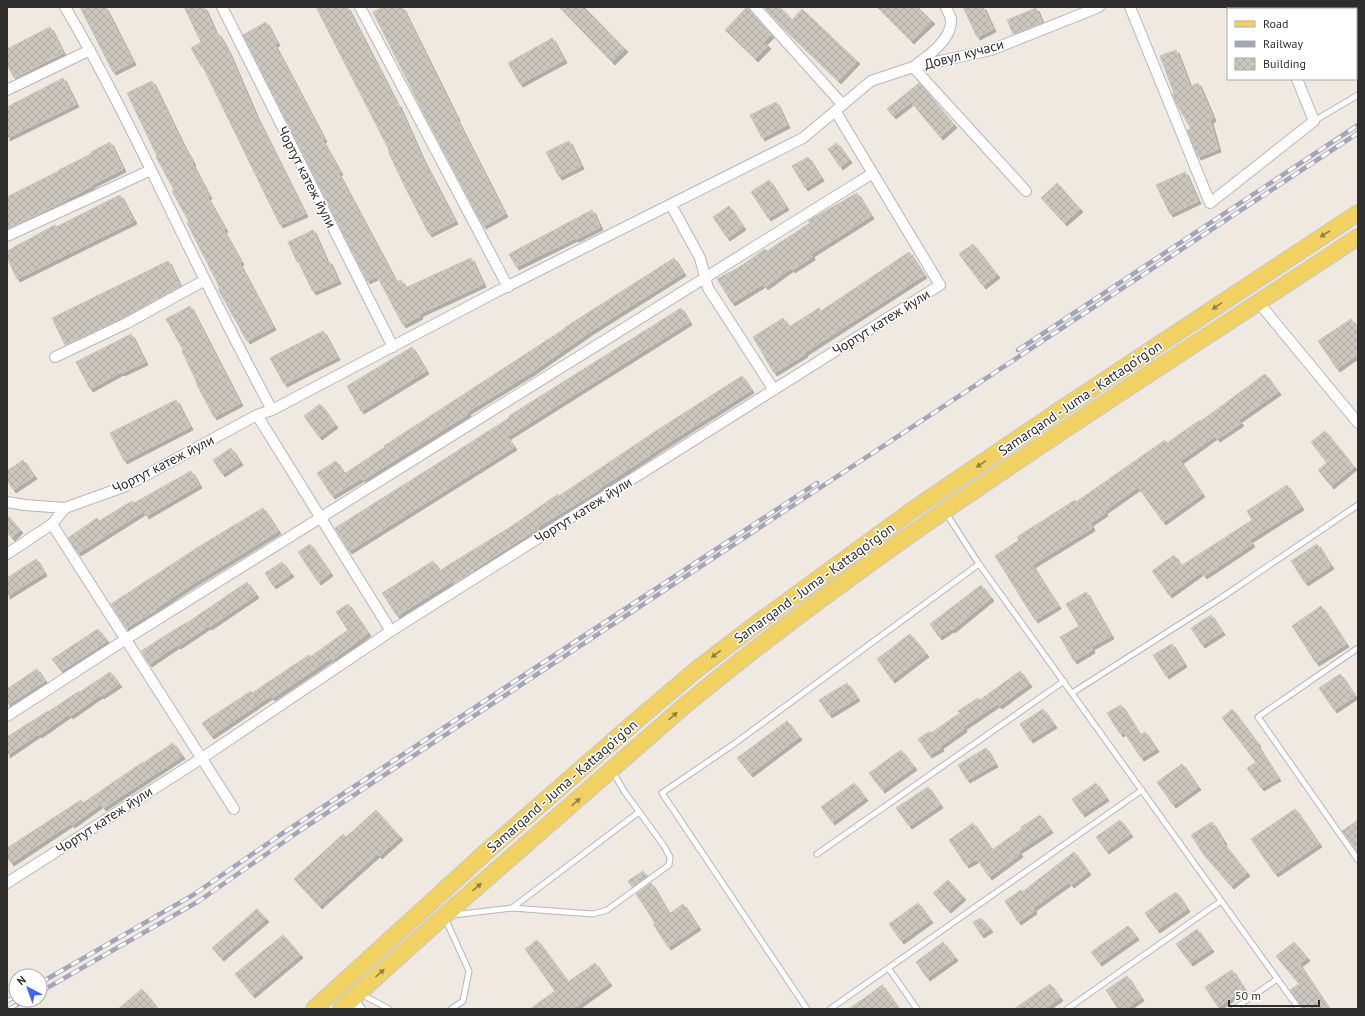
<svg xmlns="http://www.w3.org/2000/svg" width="1365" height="1016" viewBox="0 0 1365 1016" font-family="'PT Sans',sans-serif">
  <defs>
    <pattern id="building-cross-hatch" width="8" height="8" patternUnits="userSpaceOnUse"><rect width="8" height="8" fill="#cbc7bf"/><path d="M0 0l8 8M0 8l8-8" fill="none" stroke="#afaba4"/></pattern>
    <filter id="shadow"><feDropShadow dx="3" dy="3" stdDeviation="0" flood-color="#0004"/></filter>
  </defs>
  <rect width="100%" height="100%" fill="#efe9e1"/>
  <path fill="url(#building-cross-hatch)" stroke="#cbc5ba" filter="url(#shadow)" d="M80,7h25l28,55 -20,10z
    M184,7h20l12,27 2,-1 10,18 28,65 49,98 -25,11 -78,-160 -1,1 -10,-18 10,-6z
    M316,7h31l50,97h1l24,54 33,63 -26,13 -26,-51 -15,-32 1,-1z
    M382,7h20l55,111h-1l49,96 -22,12 -61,-116 -49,-98z
    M559,7h25l41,42 -13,13z
    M747,7h2l1,4 21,24 -7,7 4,4 -13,13 -30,-29z
    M764,7h16l12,13 10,-11 55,52 -19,20 -54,-52z
    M877,7h41l14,14 -21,20z
    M963,7h20l10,22 -16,8z
    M1036,8l6,15 -29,11 -6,-14z
    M266,22l11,21 -3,1 50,95 -2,1 18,32 -2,1 58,109 5,-2 4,8 66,-30 12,26 -64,30 1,2 -17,9 -26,-49 -10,5 -124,-246z
    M50,27l13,26 -49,25 -7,-14v-15z
    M552,38l12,22 -44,24 -12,-21z
    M1176,50l14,37 8,-4 15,35 -3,3 8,28 -20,8 -11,-27 4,-1 -16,-28 -3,-7 2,-1 -14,-37z
    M63,78l13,26 -69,34v-31z
    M152,81l30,62 11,20 -1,1 17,32 -2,1 18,32 -2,1 18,32 -2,1 34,64 -26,14 -29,-52 2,-1 -33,-65 2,-1 -17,-31 2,-1 -18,-33 1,-1 -30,-63z
    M919,83l35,42 -14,12 -29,-35 -18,14 -6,-7z
    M776,102l11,23 -25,13 -12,-23z
    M569,141l12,25 -22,11 -13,-25z
    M110,142l13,27 -32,16 1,1 -32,17 -53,26v-32l52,-26v-1l32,-16v-2z
    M837,143l12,17 -9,7 -12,-18z
    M808,157l13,21 -16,10 -13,-22z
    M1185,172l13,29 -28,13 -14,-29z
    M769,180l17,27 -18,11 -17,-26z
    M1057,183l23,26 -16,14 -23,-25z
    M857,193l14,23 -60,38 1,3 -20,13 -1,-2 -26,19 -2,-3 -31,19 -15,-24 21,-11 27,-19 2,2 43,-28 -2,-2z
    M120,195l14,26 -117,58 -10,-21v-7l48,-26 1,2z
    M729,206l14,21 -16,11 -14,-21z
    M592,210l8,17 -24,12 -1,-1 -59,29 -7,-13z
    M313,230l14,32 2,-1 9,20 -25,11 -15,-31 -1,1 -9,-20z
    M973,244l24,31 -14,11 -24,-32z
    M909,252l15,23 -120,78 1,1 -31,19 -21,-36 30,-19 6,9 30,-19 2,3z
    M674,258l9,15 -92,58 -59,41 -65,40 1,2 -18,11 -87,55 -1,-2 -30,18 -15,-23 19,-12 8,13 41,-27 -1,-1 151,-98 29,-19v-1z
    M168,261l12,25 -50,28 -65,31 -13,-27z
    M190,306l50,97 -26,14 -18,-34h1l-15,-32 1,-1 -17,-31z
    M681,308l8,14 -182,115 7,10 -165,104 -14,-23 105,-66 69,-44v-2l19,-12z
    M1351,319l7,10v25l-21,15 -19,-28z
    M323,331l14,26 -53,27 -14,-26z
    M131,334l14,28 -23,11 -1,-1 -31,17 -14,-27z
    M412,347l14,24 -65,40 -14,-25z
    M1265,374l13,18 -40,28 3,3 -24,16 -2,-3 -35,25 22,33 -39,28 -25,-35 -34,24 1,2 -15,10 2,5 -60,37 26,41 -23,14 -40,-64 24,-16 -2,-3 58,-37 1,2 89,-62 2,3 33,-23 1,1z
    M742,376l9,14 -91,58 -62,41 1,1 -60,36 1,1 -67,43 1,1 -16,10 -4,3 -2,-3 -55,35 -15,-23 51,-32 6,10 73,-45 46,-32 1,2 100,-67z
    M176,400l14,27 -66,34 -14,-28z
    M320,404l15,21 -16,12 -15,-21z
    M1325,431l29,36 -23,19 -13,-16 9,-7 -16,-21z
    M231,448l9,14 -18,12 -9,-14z
    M23,460l11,16 -21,14 -6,-10v-9z
    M191,471l8,14 -53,31 -2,-5 -66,42 -10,-15 29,-20 2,3 33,-20 2,2z
    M1287,485l14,22 -52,33 3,4 -48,32 -3,-4 -32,23 -17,-24 22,-16 7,11 71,-46 -5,-9z
    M263,508l15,23 -92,57 -31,21 1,1 -30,18 -15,-24 89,-58z
    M7,515l13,15 -8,8 -5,-5z
    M310,544l20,29 -12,9 -20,-30z
    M1317,544l14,22 -26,17 -14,-22z
    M36,559l8,14 -37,23v-18z
    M282,562l9,12 -18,12 -8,-13z
    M247,582l9,13 -47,32 -1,-1 -30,20 -1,-1 -28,19 -8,-13 46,-29v1z
    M981,585l10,13 -39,32 -1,-1 -12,8 -9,-13z
    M1086,592l25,44 -20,11 1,3 -18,11 -14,-24 19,-11 -13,-22z
    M348,604l20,29 -36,27 -1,-2 -59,40 -2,-2 -59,40 -9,-13 49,-32 1,2 57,-38 1,2 38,-27 -12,-18z
    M1321,606l25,38 -30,19 -24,-37z
    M1211,615l11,17 -20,13 -11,-17z
    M98,629l9,12 -46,30 -9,-12z
    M910,634l16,20 -34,26 -15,-21z
    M1172,644l12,20 -18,12 -13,-21z
    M37,669l8,12 -38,24v-16z
    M1020,671l9,13 -30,22 -2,-2 -34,23 1,2 -24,17 1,2 -12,7 -11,-16 12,-8 1,2 29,-20 -2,-2 20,-13 2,2z
    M110,672l9,12 -18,12 -1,-1 -30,21 -1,-2 -30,21 -1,-1 -31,21v-18l41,-26v1l31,-21 1,1z
    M1340,674l15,22 -21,14 -15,-22z
    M847,683l10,15 -28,17 -10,-15z
    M1121,705l19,30 5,-3 11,17 -15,9 -17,-26 -4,2 -13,-21z
    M1043,709l11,16 -24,15 -10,-16z
    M1232,709l26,35 -1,1 21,33 -17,10 -14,-20 9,-6 -34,-44z
    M787,721l12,16 -49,37 -13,-16z
    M173,743l9,13 -79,52 -2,-4 -29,21 -1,-2 -60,40 -4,-6v-9l74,-48 2,3 60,-41v1z
    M986,748l9,16 -28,16 -9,-15z
    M901,750l13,17 -32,23 -13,-17z
    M1182,764l16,23 -25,18 -16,-23z
    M854,783l11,15 -33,24 -11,-15z
    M1096,783l10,15 -24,16 -10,-15z
    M928,787l12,18 -31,21 -13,-18z
    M1295,809l24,35 -44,30 -24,-35z
    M376,810l24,27 -21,19 -2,-2 -58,52 -25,-27 49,-45 3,3z
    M1040,815l10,15 -32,21 2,3 -31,23 -12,-18 -11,6 -17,-25 24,-17 19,27 30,-21 -1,-2z
    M1120,820l10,14 -24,17 -10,-14z
    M1358,820v33l-16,-22z
    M1212,822l12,20 -1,1 24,30 -16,13 -27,-31 -13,-20z
    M1074,852l14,20 -17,13 -2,-3 -36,26 1,3 -16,11 -13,-21 16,-11 1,2z
    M643,871l3,5 -14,11 -4,-6z
    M948,880l15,17 -15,13 -15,-17z
    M651,883l18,31 14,-10 15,23 -30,20 -15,-23 2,-1 -19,-29z
    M1176,892l11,17 -30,21 -12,-17z
    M918,903l12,17 -29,21 -12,-17z
    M257,909l9,10 -45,39 -9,-10z
    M981,918l9,11 -9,6 -8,-13z
    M1128,926l8,11 -37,26 -8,-11z
    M1197,929l14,20 -21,14 -14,-19z
    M283,935l17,20 -48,40 -17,-21z
    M537,940l31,42 27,-19 14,20 -36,26h-43l25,-18 -30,-42z
    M943,942l12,16 -28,20 -11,-16z
    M1294,942l13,16 -8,6 30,45h-26l-13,-19 9,-6 -23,-28z
    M1232,970l12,19 -26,18 -13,-20z
    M1127,976l14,22 -16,11h-7l-12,-19z
    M1050,984l10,14 -16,11h-30z
    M882,985l17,24h-51l18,-12z
    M142,989l16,20h-40z"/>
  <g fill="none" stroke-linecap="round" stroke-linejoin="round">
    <defs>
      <path id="service" d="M1314,121l44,-26
        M946,513l33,51 320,445
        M1358,648l-100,69 100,143
        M1072,693l149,-95 137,-93
        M817,854l247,-173
        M512,908l127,-96
        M453,915l59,-7 81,6 14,-4 62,-45 1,-8 -6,-11 -40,-55 -11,-19
        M445,918l24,53 -6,30 -12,8
        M889,969l28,40
        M361,994l28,15
        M807,1009l-145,-216 72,-49 245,-180
        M830,1009l312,-219
        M1067,1009l154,-108
        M1234,1009l43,-30"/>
      <path id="minor" d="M65,7c52,88 94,181 140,273 22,44 44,87 67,130
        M222,7l171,340
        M360,7l148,280
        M755,7l88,98
        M946,7c1,3 4,8 5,12 2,20 -24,38 -38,48l113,124
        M1130,7l80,196 104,-82 -17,-42
        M1270,7l1,2
        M7,90l83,-40
        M671,205l29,53 8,30 66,102
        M7,236l144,-66
        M1259,303l99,120
        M55,357l72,-34 78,-43
        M257,415l134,216
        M7,502l18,3 40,3 61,-22 131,-71 15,-5 224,-118 307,-154 68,-57 42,-14 78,-17 108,-43
        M65,508l-13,16 182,285
        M7,554l45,-30
        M7,716l119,-77 747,-466
        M7,883l195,-125 189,-127 549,-346 -104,-173
        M352,999l8,10"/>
      <path id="primary" d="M314,1009l172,-157 150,-131 60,-51 63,-48 155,-113 143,-97 301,-199
        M341,1009l103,-93 239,-209c212,-175 447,-319 675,-470"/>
    </defs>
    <use href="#service" stroke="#b4b7c1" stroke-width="7"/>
    <use href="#minor" stroke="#b4b7c1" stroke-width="12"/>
    <use href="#primary" stroke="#c9c9c9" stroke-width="18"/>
    <use href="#service" stroke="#fff" stroke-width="5"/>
    <use href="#minor" stroke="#fff" stroke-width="10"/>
    <use href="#primary" stroke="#f2d163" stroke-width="16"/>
    <defs>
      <path id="rail" d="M1018,350l340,-225
        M40,983l153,-88 87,-60 537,-352
        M40,992l159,-91 102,-71 1057,-697
        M7,1001l9,-5
        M9,1009l17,-9"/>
    </defs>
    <use href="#rail" stroke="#a3a6b8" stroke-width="4.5"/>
    <use href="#rail" stroke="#fff" stroke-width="3" stroke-dasharray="9" stroke-linecap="butt"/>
  </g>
  <defs><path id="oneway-solid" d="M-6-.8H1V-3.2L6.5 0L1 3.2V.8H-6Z"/></defs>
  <g fill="#908048">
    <use href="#oneway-solid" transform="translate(1325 234) rotate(147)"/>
    <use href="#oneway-solid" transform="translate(1217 306) rotate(146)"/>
    <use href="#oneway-solid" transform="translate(981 464) rotate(146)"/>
    <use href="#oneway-solid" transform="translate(716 654) rotate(142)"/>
    <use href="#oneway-solid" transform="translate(673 716) rotate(-42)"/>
    <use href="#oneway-solid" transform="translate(576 802) rotate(-41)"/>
    <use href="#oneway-solid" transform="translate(477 887) rotate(-41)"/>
    <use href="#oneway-solid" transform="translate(380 973) rotate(-42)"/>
  </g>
  <g text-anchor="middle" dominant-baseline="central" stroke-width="3" stroke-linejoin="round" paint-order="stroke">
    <g font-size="14" fill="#2e2e2e" stroke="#fff">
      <text transform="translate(964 54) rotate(-15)">Довул кучаси</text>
      <text transform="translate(307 177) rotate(63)">Чортут катеж йули</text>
      <text transform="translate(881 322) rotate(-32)">Чортут катеж йули</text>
      <text transform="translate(1080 398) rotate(-34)">Samarqand - Juma - Kattaqo‘rg‘on</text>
      <text transform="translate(163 464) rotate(-27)">Чортут катеж йули</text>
      <text transform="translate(583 510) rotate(-32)">Чортут катеж йули</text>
      <text transform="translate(814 583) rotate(-36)">Samarqand - Juma - Kattaqo‘rg‘on</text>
      <text transform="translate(562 786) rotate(-41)">Samarqand - Juma - Kattaqo‘rg‘on</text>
      <text transform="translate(104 820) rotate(-33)">Чортут катеж йули</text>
    </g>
  </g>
  <rect width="1365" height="1016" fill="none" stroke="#2e2e2e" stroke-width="16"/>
  <rect x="1227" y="8" width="130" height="72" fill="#ffffff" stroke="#ababab"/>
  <rect x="1235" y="21" width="20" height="6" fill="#f2d163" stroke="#ababab"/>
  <text x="1263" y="28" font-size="12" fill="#2e2e2e">Road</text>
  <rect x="1235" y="41" width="20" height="6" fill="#a3a6b8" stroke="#ababab"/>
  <text x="1263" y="48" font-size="12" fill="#2e2e2e">Railway</text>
  <rect x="1235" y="58" width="20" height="12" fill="url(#building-cross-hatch)" stroke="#ababab"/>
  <text x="1263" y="68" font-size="12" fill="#2e2e2e">Building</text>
  <g transform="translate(28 988) rotate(319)"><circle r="19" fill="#ffffff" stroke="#ababab"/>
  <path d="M0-3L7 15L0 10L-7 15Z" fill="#4264fb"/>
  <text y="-6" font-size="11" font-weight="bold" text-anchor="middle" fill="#2e2e2e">N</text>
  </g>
  <path d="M1229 1000v6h90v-6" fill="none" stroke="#2e2e2e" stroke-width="2"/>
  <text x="1235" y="1000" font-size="12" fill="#2e2e2e" stroke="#ffffff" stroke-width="3" paint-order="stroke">50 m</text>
</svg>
